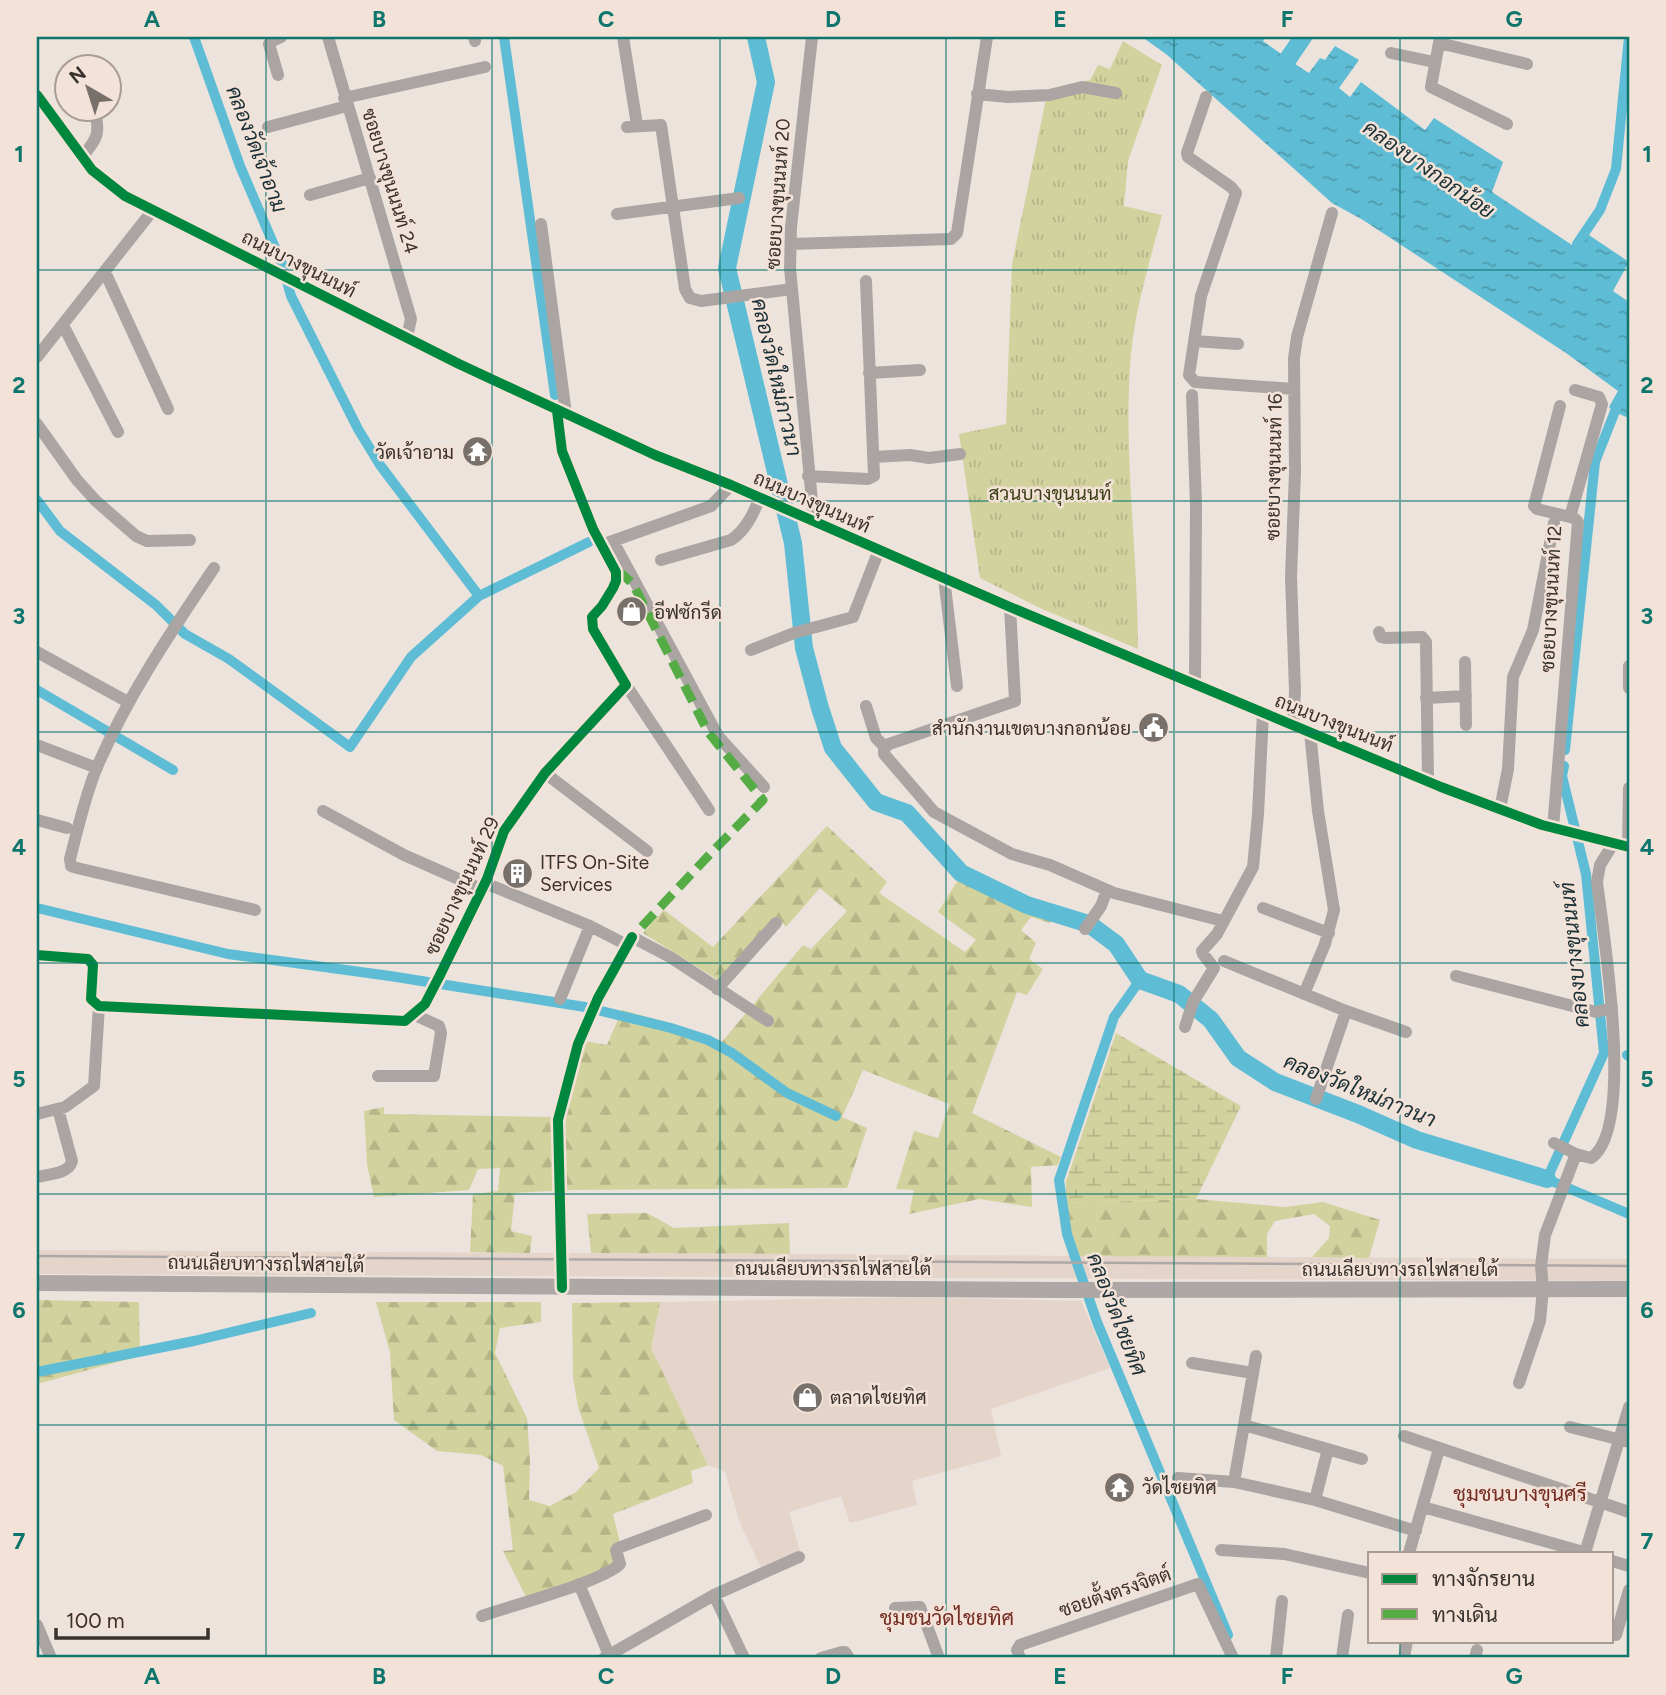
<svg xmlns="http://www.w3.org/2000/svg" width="1666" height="1695" viewBox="0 0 1666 1695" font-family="Figtree,Sarabun,sans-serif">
  <defs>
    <pattern id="grass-tufts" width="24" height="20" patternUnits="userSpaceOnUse" patternTransform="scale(1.75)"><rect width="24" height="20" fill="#d2d29e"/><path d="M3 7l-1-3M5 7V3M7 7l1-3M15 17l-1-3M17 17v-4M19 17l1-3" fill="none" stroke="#b5b588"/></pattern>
    <pattern id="forest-firs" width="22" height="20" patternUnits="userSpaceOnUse" patternTransform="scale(1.75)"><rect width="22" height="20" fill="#d2d29e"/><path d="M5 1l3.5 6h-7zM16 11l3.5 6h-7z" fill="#b5b588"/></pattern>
    <pattern id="wetland-marsh" width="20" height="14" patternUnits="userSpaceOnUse" patternTransform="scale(1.75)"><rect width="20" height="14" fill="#d2d29e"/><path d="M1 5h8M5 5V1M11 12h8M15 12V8" fill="none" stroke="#b5b588"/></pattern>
    <pattern id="water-ripples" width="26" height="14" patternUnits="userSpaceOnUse" patternTransform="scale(1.75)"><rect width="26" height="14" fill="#5ebdd4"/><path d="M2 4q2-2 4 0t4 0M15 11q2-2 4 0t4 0" fill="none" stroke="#4f9aac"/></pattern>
  </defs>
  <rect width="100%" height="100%" fill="#ede3dd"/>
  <path fill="#e5d4ca" d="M37,1250l1592,9v22l-1592,-7z
    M909,1297l172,4 29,67 -119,41 10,47 -89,25 5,24 -67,18 -9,-27 -52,16 11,39 -39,17 -21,-45 -15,-51 -17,-7 -57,-117 9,-46z"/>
  <path fill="url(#grass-tufts)" d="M1123,41l39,24 -34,96 -4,45 38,9c-13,50 -29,100 -32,152 -6,94 8,188 8,282l-96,-40 -62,-31 -21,-144 47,-10 6,-160 36,-175 42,-9 8,-15 12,4z"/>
  <path fill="url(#forest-firs)" d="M827,826l60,56 -8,11 86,59 11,-12 -38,-28 23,-37 94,34 -5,14 -19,-6 -10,13 15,13 -7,16 14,10 -16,26 -10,-3 -45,121 89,44 -3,8 -27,2 1,40 -53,-8 -70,15 5,-24 -18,-1 18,-58 24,7 11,-34 -86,-34 -21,47 25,11 -20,60 -280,2 -52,3 -4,38 21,5 -2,17 -60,-1 3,-58 25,-3 2,-23 -22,1 -9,21 -95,7 -7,-33 -3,-53 20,-4v7l171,3 29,-76 23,4 15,-35 62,17 37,16 82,-98 8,4 36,-38 -27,-23 -34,39 -9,-10 -59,63 -75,-47 21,-23 49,37z
    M1196,1199l89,8 38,-5 57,18 -11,38 -57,-1 17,-19 1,-12 -16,-12 -39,7 -8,13v23l-192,-1 -9,-53z
    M647,1213l27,15 115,-5 1,31 -199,-1 -4,-39z
    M37,1300l102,2 1,54 -103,28z
    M376,1302h165v20l-41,6 -5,25 32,65 3,43 -1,39 21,6 26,-14 23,-24 -21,-61 -5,-29 -1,-75 88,-1 -9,46 57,117 -17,6 2,12 -80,31 12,49 -99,34 -23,-46 10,-1 -10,-84 -22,-11 -44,-4 -43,-31 -4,-67z"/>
  <path fill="url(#wetland-marsh)" d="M1116,1033l125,73 -45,93 -130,4v-21z"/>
  <path fill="url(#water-ripples)" d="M1142,37h123l-2,4 24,17 3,-3 8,5 -3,4 14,9 11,-15 5,2 10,-14 24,14 -20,28 11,9 11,-15 64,48 9,-12 69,44 -11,30 80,53 11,-14 46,31 -16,29 16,11v116l-15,-6 -5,-5 9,-16 -52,-38 -203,-133 -31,-17 -166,-149z"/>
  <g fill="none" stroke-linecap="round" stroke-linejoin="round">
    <path stroke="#5ebdd4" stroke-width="10" d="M194,37l46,129 42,98 9,32 67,133 22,36 99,131
      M504,37l51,358
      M1577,244l23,-34 16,-41 13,-132
      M37,500l23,31 96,74 29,29 44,25 121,88 61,-90 68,-61 110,-54
      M37,690l136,80
      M1565,750l30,-288 26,-66 8,-13
      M1564,766l-2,10 24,98 18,179 -57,126 82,35
      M37,908l191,46 162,22 195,31 86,21 37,12 24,13 55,40 49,23
      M1140,980l-26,37 -55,163 8,54 30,88 131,313
      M1627,1055l2,1
      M37,1372l157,-31 117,-28"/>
    <path stroke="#5ebdd4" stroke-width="18" d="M756,37l10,45 -39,186 66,275 11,105 16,60 13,40 43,54 31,11 54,60 66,32 62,19 27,20 24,36 39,14 32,26 27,38 37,24 83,32 59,26 130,39
      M1277,75l26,-38"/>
    <path stroke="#aaa5a3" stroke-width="12" d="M328,37l83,282 -4,18
      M474,37l1,4
      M623,37l14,88
      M812,37l-21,190 -1,41 24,254
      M1440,37l-9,50 76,37
      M1439,43l88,21
      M1391,53l43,9
      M278,75l-9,-31 3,-3 9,-4
      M977,94l31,3 42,-2 32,-8 34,6
      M37,95l55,75 33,26 334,168 196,91 76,30 279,122 431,180 101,38 87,22
      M1206,97l-19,56 1,4 43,30 5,6 -35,103 -12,79 6,7 99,7
      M344,98l141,-31
      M268,127l79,-21
      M627,127l34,-2 24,164 5,9 11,3 91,-12
      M82,157c16,-19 18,-23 13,-47
      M310,195l60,-17
      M617,214l122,-16
      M541,224l25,190
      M791,244l160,-5 6,-6 30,-196
      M105,272l63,137
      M63,325l55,107
      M1194,341l44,3
      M37,357l116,-147
      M869,373l51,-3
      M1192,395l4,110 -1,179
      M37,424l40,56 19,21 40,35 11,5 43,-1
      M873,457l37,-2 19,3 31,-4
      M808,476l60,3 6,-3 -8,-195
      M1570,517l32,-113 -3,-7 -24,-7
      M613,541l105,195 46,51
      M607,543l104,-37 20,-21
      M661,560l70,-20c15,-10 22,-26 29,-42
      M214,568c-43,64 -86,127 -117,199 -12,29 -19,61 -27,92l1,7 6,2 178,42
      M944,578l13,108
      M1010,607l5,94 -126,43 -5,5v5l50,58 78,42 38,11 64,28 109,28
      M1379,632l2,5 4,1 37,-1 4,5 2,138
      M751,650l43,-17 59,-16 26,-67
      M37,652l91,50
      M1465,662l1,63
      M1629,666v22
      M626,685l83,125
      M1426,698l40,-2
      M866,706l10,32 9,9
      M1293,725l2,-34 -4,-114 4,-105 -1,-114 3,-21 35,-124
      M37,745l60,23
      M545,773l102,78
      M1500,809l8,-40 5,-92 20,-47 21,-107
      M323,811l81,44 77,34
      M37,820l30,8
      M1553,828l25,-306 -4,-4 -37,-9 -3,-3 26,-100
      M1628,847l1,-59
      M485,883l105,43 37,19
      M1263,908l66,25
      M1085,929l16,-23 6,-16
      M37,955l51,4 5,6 -2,34 8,7 306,15 20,-17 14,-27 48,-98 17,-48 41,-58 81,-88 -33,-56 -1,-12 10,-11 11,-18 3,-7v-9l-23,-43 -31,-78 -5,-40
      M1224,961l122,50 60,21
      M1456,976l140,36 16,-4
      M717,989l59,-66
      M1304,994l21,-50 9,-34 -16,-99 -8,-79
      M598,998l34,-61 38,20 98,64
      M560,999l30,-73
      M1185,1027l8,-25 21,-34 -11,-14 -1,-3 15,-17 36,-67 5,-53 5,-101
      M378,1076h56l7,-43 -2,-7 -24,-11
      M1316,1099l30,-88
      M37,1114l28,-7 29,-21 5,-80
      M1554,1143l22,11 15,4c45,-29 12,-226 6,-276l3,-17 13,-21
      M37,1177c12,-3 32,-3 35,-16l-14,-52
      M1192,1363l61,10
      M1519,1383l21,-62 3,-32 -2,-23 4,-31 31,-81
      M1244,1425l118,34
      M1570,1427l59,15
      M1404,1436l225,76
      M1178,1478l56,4 81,18 101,31
      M1234,1482l22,-126
      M1315,1500l13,-51
      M1423,1507l164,46
      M1221,1550l63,4 86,19
      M1409,1553l30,-104
      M1585,1553l44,-146
      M1612,1561l17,5
      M579,1584l30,71
      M714,1595l30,63
      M895,1608l25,-1 19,51
      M482,1616c28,-10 120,-34 138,-52l-4,-14 2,-2 88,-33
      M37,1625l14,33
      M1616,1635l13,-45
      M604,1658l110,-63 85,-38
      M821,1658l21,-6h3l4,6
      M1020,1658l-3,-8 3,-5 178,-61 35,74
      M1276,1658l6,-57
      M1342,1658l6,-43
      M1404,1658l3,-17
      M1475,1658l2,-8"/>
    <path stroke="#ada8a5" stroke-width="16" d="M37,1283l1021,7 571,-1"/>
    <path stroke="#ada8a6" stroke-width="2.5" d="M37,1256l1592,10"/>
    <path stroke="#55ac44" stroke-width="9" stroke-dasharray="18 9" stroke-linecap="butt" d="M616,572l6,2 11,10 75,148 55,68 -51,52 -80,85"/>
    <defs>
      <path id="cycleway" d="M37,95l55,75 33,26 334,168 196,91 76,30 279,122 431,180 101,38 87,22
        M37,955l51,4 5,6 -2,34 8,7 306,15 20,-17 14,-27 48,-98 17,-48 41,-58 81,-88 -33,-56 -1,-12 10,-11 11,-18 3,-7v-9l-23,-43 -31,-78 -5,-40
        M562,1288l-4,-168 20,-76 20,-46 34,-61"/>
    </defs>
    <use href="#cycleway" stroke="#f3e2d7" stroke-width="15"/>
    <use href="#cycleway" stroke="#00873e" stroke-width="10"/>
  </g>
  <path fill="none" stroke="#0f766e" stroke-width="2" stroke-opacity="0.55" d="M266,37v1621M492,37v1621M720,37v1621M946,37v1621M1174,37v1621M1400,37v1516M37,270h1592M37,501h1592M37,732h1592M37,963h1592M37,1194h1592M37,1425h1592M1400,1641v17"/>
  <defs>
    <symbol id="temple-disc" viewBox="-11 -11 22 22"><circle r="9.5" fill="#77706b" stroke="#f3e2d7"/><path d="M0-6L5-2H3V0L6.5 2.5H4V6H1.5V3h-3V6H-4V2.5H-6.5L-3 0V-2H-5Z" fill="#fff"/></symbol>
    <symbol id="shop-disc" viewBox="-11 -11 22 22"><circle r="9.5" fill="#77706b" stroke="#f3e2d7"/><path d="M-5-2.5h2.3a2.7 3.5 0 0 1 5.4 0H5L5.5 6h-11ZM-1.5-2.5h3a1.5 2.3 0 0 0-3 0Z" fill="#fff"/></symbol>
    <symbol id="civic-disc" viewBox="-11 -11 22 22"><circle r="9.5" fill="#77706b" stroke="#f3e2d7"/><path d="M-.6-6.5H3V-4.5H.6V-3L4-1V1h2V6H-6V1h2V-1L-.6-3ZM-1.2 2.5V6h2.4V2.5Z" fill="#fff"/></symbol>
    <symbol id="building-disc" viewBox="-11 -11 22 22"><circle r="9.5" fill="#77706b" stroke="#f3e2d7"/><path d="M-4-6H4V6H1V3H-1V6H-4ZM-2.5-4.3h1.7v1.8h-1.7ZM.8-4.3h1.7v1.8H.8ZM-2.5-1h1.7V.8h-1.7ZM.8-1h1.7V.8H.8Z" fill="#fff"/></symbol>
  </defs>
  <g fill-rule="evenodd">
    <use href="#temple-disc" x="460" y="434" width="35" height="35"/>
    <use href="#shop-disc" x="614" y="594" width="35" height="35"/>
    <use href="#civic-disc" x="1136" y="710" width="35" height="35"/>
    <use href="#building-disc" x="500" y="856" width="35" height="35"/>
    <use href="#shop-disc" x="790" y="1380" width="35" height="35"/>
    <use href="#temple-disc" x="1102" y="1470" width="35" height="35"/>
  </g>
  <g text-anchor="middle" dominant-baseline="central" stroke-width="5" stroke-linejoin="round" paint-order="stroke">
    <g font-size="19" fill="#38322e" stroke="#f3e2d7">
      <text transform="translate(390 181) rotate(73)">ซอยบางขุนนนท์ 24</text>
      <text transform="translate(778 194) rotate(-86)">ซอยบางขุนนนท์ 20</text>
      <text transform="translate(299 264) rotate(27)">ถนนบางขุนนนท์</text>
      <text transform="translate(1274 467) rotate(-89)">ซอยบางขุนนนท์ 16</text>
      <text transform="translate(812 502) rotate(24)">ถนนบางขุนนนท์</text>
      <text transform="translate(1551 599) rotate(-87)">ซอยบางขุนนนท์ 12</text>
      <text transform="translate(1334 723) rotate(22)">ถนนบางขุนนนท์</text>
      <text transform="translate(462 886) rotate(-65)">ซอยบางขุนนนท์ 29</text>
      <text transform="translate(266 1264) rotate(1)">ถนนเลียบทางรถไฟสายใต้</text>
      <text x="833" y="1268">ถนนเลียบทางรถไฟสายใต้</text>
      <text x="1400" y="1269">ถนนเลียบทางรถไฟสายใต้</text>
      <text transform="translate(1115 1592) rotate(-19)">ซอยตั้งตรงจิตต์</text>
    </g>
    <g font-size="19" fill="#38322e" stroke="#f3e2d7" text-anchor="start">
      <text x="454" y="452" text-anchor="end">วัดเจ้าอาม</text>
      <text x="654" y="612">อีฟซักรีด</text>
      <text x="1131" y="728" text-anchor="end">สำนักงานเขตบางกอกน้อย</text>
      <text x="540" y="862">ITFS On-Site<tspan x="540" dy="22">Services</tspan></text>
      <text x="830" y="1397">ตลาดไชยทิศ</text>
      <text x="1142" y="1487">วัดไชยทิศ</text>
    </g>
    <g font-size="19" fill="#3b3f17" stroke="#f3e2d7">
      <text x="1050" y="493">สวนบางขุนนนท์</text>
    </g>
    <g font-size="21" font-style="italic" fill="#1a3037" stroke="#f3e2d7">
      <text transform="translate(257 149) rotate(69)">คลองวัดเจ้าอาม</text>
      <text transform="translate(1429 169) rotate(35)">คลองบางกอกน้อย</text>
      <text transform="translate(777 377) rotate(77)">คลองวัดใหม่ภาวนา</text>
      <text transform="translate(1574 955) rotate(-96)">คลองบางขุนนนท์</text>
      <text transform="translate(1360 1090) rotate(22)">คลองวัดใหม่ภาวนา</text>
      <text transform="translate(1117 1314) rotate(69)">คลองวัดไชยทิศ</text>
    </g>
    <g font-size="21" fill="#732d24" stroke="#f3e2d7">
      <text x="1520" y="1493">ชุมชนบางขุนศรี</text>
      <text x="947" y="1617">ชุมชนวัดไชยทิศ</text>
    </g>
  </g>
  <rect width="1666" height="1695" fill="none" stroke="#f3e2d7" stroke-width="77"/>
  <rect x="1368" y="1552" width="245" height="91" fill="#f3e2d7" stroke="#a89c93" stroke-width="2"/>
  <rect x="1382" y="1574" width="35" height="10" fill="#00873e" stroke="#a89c93" stroke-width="2"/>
  <text x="1432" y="1586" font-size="21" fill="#38322e">ทางจักรยาน</text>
  <rect x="1382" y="1609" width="35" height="10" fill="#55ac44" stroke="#a89c93" stroke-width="2"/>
  <text x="1432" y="1622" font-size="21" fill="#38322e">ทางเดิน</text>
  <g transform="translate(88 88) rotate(321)"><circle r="33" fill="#f3e2d7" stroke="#a89c93" stroke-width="2"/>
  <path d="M0-5L12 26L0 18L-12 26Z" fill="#77706b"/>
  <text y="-10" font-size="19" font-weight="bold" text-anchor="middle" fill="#38322e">N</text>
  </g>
  <path d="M56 1628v10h152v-10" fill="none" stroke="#38322e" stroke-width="3.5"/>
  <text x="66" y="1628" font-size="21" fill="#38322e" stroke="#f3e2d7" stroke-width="5" paint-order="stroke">100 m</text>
  <rect x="38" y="38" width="1590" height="1618" fill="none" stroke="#0f766e" stroke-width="2.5"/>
  <g font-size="23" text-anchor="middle" font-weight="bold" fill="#0f766e">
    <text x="152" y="27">A</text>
    <text x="379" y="27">B</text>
    <text x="606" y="27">C</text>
    <text x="833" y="27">D</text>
    <text x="1060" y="27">E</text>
    <text x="1287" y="27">F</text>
    <text x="1514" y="27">G</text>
    <text x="19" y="162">1</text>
    <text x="1647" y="162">1</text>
    <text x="19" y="393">2</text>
    <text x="1647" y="393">2</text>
    <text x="19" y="624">3</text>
    <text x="1647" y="624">3</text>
    <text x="19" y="855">4</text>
    <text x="1647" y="855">4</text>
    <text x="19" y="1087">5</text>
    <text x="1647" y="1087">5</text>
    <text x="19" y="1318">6</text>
    <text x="1647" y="1318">6</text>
    <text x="19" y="1549">7</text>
    <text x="1647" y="1549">7</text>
    <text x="152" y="1684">A</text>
    <text x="379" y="1684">B</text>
    <text x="606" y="1684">C</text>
    <text x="833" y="1684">D</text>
    <text x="1060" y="1684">E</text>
    <text x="1287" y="1684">F</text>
    <text x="1514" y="1684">G</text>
  </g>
</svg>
